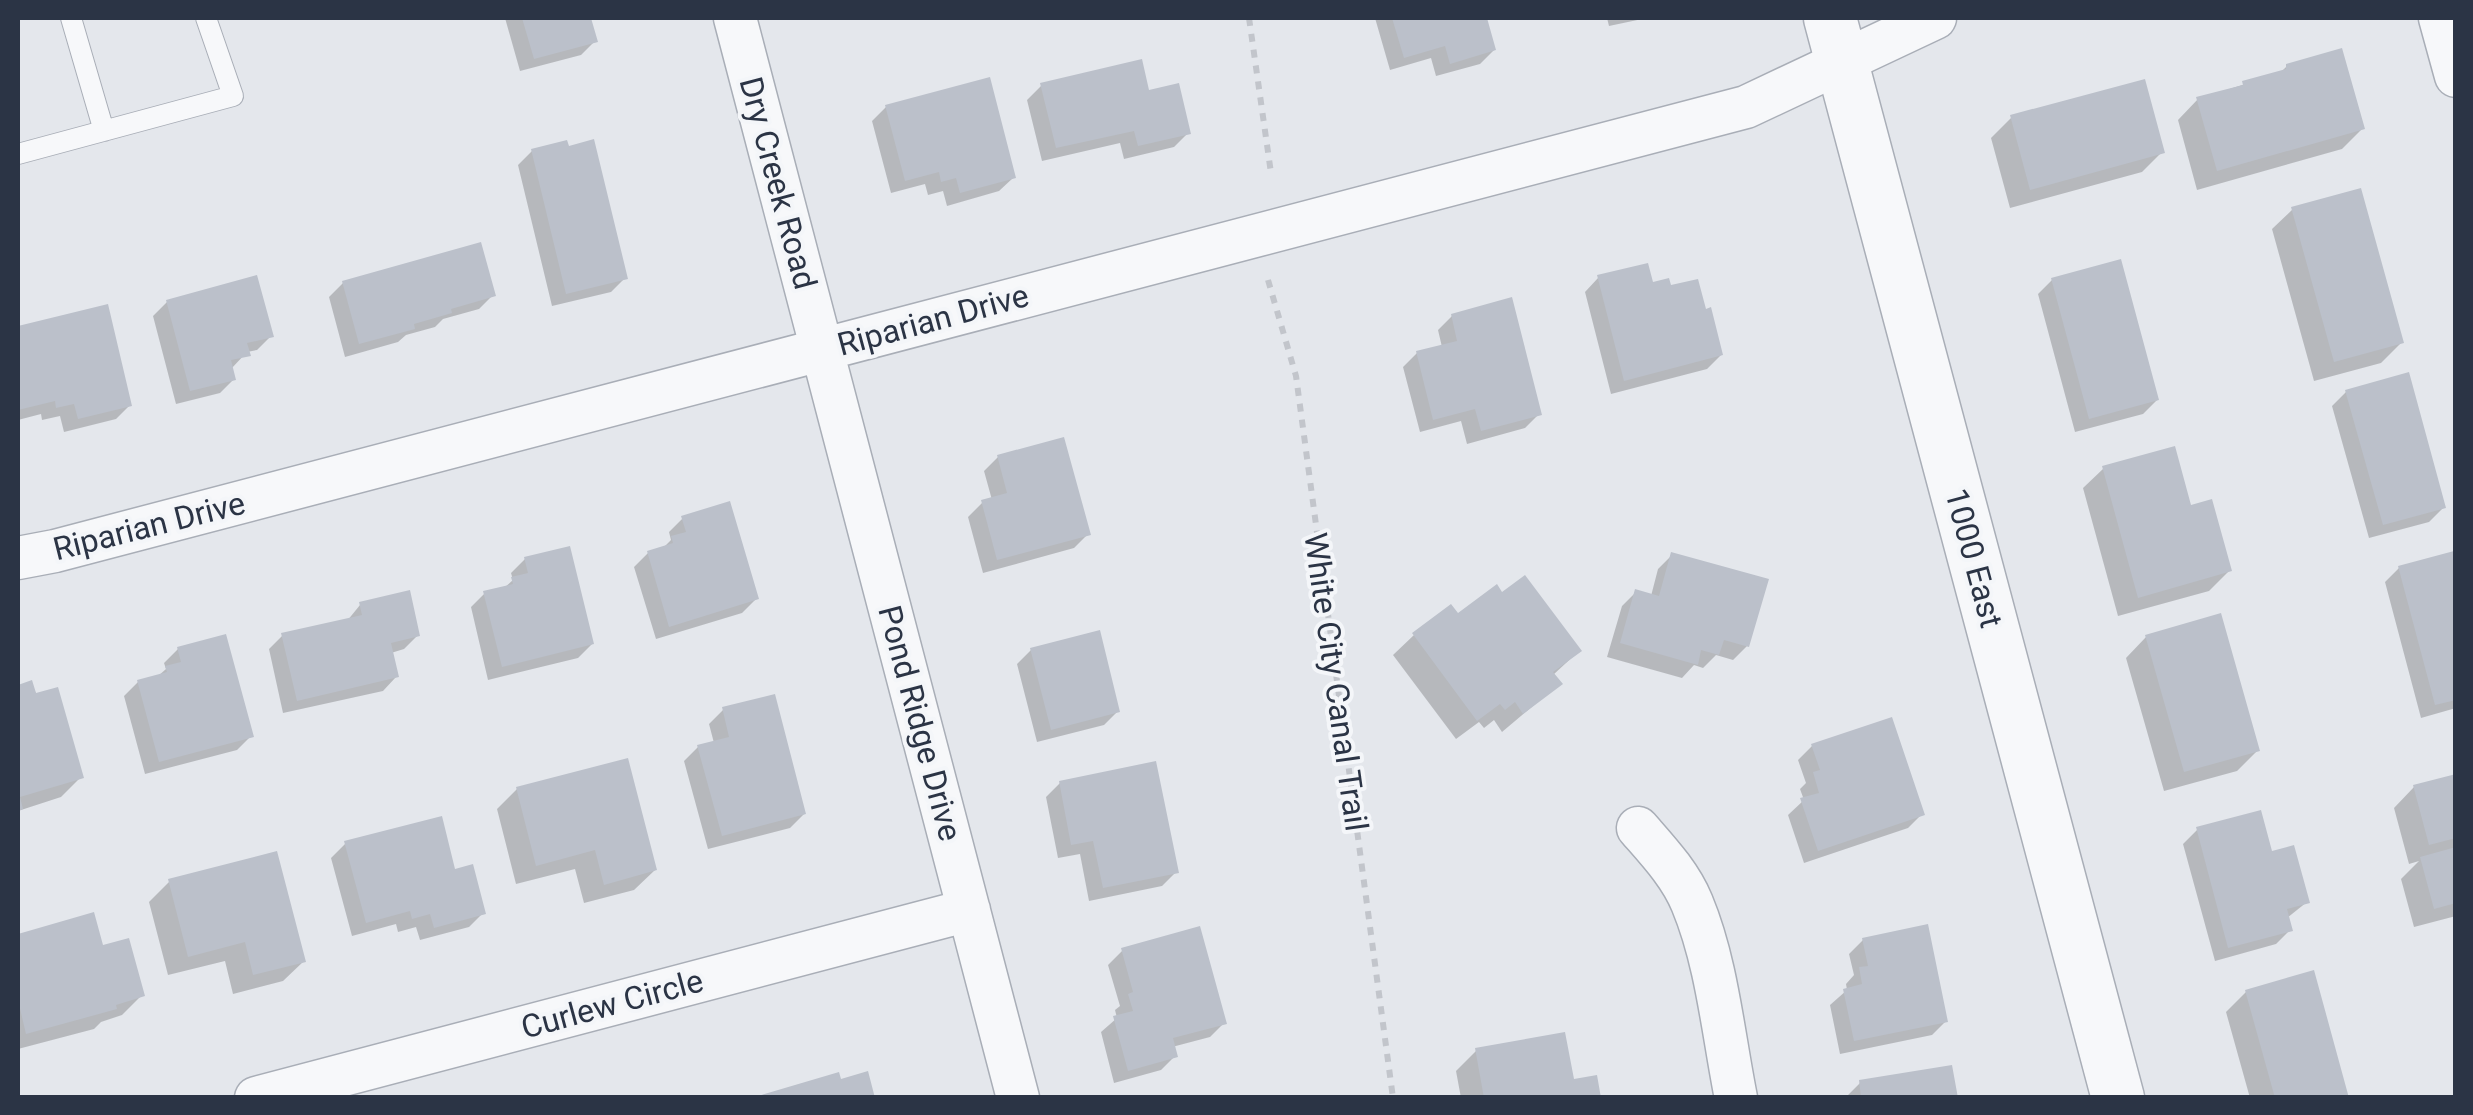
<svg xmlns="http://www.w3.org/2000/svg" width="2473" height="1115" viewBox="0 0 2473 1115" font-family="Roboto,sans-serif">
  <rect width="100%" height="100%" fill="#e4e7ec"/>
  <path fill="#0003" d="M505,18h84l6,23 -14,14 -61,16z
    M1375,18h110l9,32 -14,14 -44,12 -5,-18 -41,12z
    M1607,18h40l-38,8z
    M2287,66l75,63 -20,20 -145,41 -19,-70 20,-21 82,-26z
    M1041,86l107,7 40,40 -14,14 -50,12 -4,-16 -78,18 -15,-61z
    M886,107l127,71 -14,13 -52,15 -4,-15 -15,4 -3,-11 -34,9 -19,-72z
    M2012,117l150,35 -20,20 -132,36 -19,-70z
    M532,151l93,127 -14,14 -59,14 -34,-141z
    M2293,209l108,134 -20,20 -67,18 -42,-152z
    M1598,278l53,7 70,70 -14,14 -96,25 -26,-102z
    M2052,280l105,120 -14,14 -68,18 -37,-138z
    M343,283l150,12 -14,14 -36,10 -8,8 -29,8 -8,7 -53,15 -16,-60z
    M167,302l104,34 -14,14 -10,2 -16,17 3,10 -14,14 -44,11 -23,-88z
    M106,307l24,98 -14,14 -52,13 -4,-16 -18,4 -1,-6 -23,6v-92z
    M1452,316l87,98 -14,14 -58,16 -6,-23 -41,11 -17,-65 14,-14 25,-6 -4,-17z
    M2346,392l97,116 -14,14 -60,16 -37,-132z
    M998,457l90,77 -14,14 -91,25 -15,-56 14,-14 10,-3 -8,-29z
    M2104,468l86,40 39,63 -20,20 -91,25 -35,-128z
    M683,518l73,81 -14,14 -86,26 -22,-72 14,-14 14,-4 9,-9 -2,-8z
    M2453,554l3,11v143l-35,10 -36,-136 14,-14z
    M1672,555l75,91 -14,14 -17,-5 -13,13 -9,-3 -12,13 -75,-21 15,-51 14,-14 15,4 7,-27z
    M525,559l67,85 -14,14 -90,22 -17,-73 14,-14 19,-5 9,-8 -2,-7z
    M1502,595l77,56 -26,24 6,9 -57,48 -8,-12 -10,8 -5,-6 -23,17 -63,-84 21,-20z
    M360,605l58,30 -14,14 -13,4 5,24 -13,14 -100,22 -14,-64 14,-14 64,-14z
    M2146,637l112,113 -21,21 -73,20 -38,-133z
    M178,649l73,87 -14,14 -92,24 -21,-78 14,-14 19,-5 9,-8 -2,-6z
    M1031,650l87,61 -14,14 -67,17 -20,-78z
    M31,684l50,93 -20,20 -43,14v-124z
    M723,710l81,104 -14,14 -82,21 -24,-88 14,-14 16,-4 -5,-19z
    M1812,746l110,68 -14,14 -104,35 -16,-48 16,-15 -4,-11 6,-6 -8,-23z
    M2456,776v140l-42,11 -13,-48 18,-18 -10,3 -15,-56 20,-21z
    M1060,783l116,89 -14,14 -73,15 -9,-47 -22,4 -12,-61z
    M517,789l138,81 -21,20 -50,13 -9,-34 -59,15 -19,-75z
    M2197,830l73,24 37,48 -20,16 3,12 -14,14 -61,17 -32,-117z
    M345,844l138,69 -14,14 -49,13 -4,-13 -18,5 -2,-8 -44,12 -21,-78z
    M169,882l135,79 -21,20 -50,13 -8,-33 -57,14 -19,-73z
    M93,916l8,32 41,47 -20,20 -21,7 -7,7 -76,20v-113z
    M1863,940l83,81 -14,14 -92,19 -10,-49 17,-15 -1,-6 8,-9 -5,-21z
    M1122,951l102,72 -14,14 -38,10 3,9 -14,14 -47,13 -13,-51 16,-14 -2,-8 5,-4 -12,-41z
    M2246,992l101,106h-97l-24,-86z
    M1476,1051l96,31 27,16h-138l-5,-27z
    M1860,1083l95,15h-110z"/>
  <path fill="#bbc0ca" d="M522,18h69l7,24 -64,17z
    M1392,18h95l9,32 -46,14 -5,-18 -41,12z
    M2342,48l23,81 -148,42 -21,-74 47,-12 -1,-4 44,-12v-5z
    M1142,59l7,31 30,-7 12,51 -53,12 -4,-15 -78,17 -16,-65z
    M990,77l26,101 -56,15 -4,-15 -15,4 -2,-10 -34,9 -20,-76z
    M2145,79l20,74 -135,37 -20,-75z
    M594,139l34,140 -62,15 -35,-145 36,-9 2,6z
    M2361,188l43,155 -70,19 -43,-155z
    M481,242l15,54 -45,13 1,4 -38,11 1,5 -56,15 -17,-63z
    M2121,259l38,141 -70,19 -38,-141z
    M1648,263l5,19 16,-4 2,7 27,-6 8,30 5,-2 12,48 -99,26 -27,-106z
    M257,275l17,62 -27,6 4,13 -20,4 5,20 -46,11 -24,-91z
    M1512,297l30,118 -61,16 -6,-22 -42,11 -17,-69 41,-10 -6,-27z
    M108,304l24,102 -54,13 -4,-15 -18,4 -1,-7 -37,9v-84z
    M2409,372l37,136 -63,17 -38,-135z
    M1064,437l27,98 -94,25 -16,-60 26,-7 -10,-38z
    M2175,446l16,59 21,-6 20,72 -94,27 -36,-132z
    M730,501l29,98 -90,28 -22,-76 26,-8 -2,-7 15,-4 -5,-16z
    M570,546l24,98 -92,23 -19,-76 30,-7 -2,-7 17,-4 -4,-16z
    M2454,551l2,149 -21,5 -37,-139z
    M1671,552l98,27 -20,68 -25,-7 -5,15 -18,-5 -3,15 -78,-22 15,-54 24,7z
    M1525,575l57,76 -29,21 10,12 -40,30 -8,-12 -10,8 -5,-6 -23,17 -65,-88 39,-29 7,9 39,-29 5,8z
    M410,590l10,46 -29,7 8,34 -102,24 -16,-68 81,-18 -3,-13z
    M2221,613l39,138 -76,21 -39,-137z
    M1100,630l20,82 -69,18 -21,-82z
    M226,634l28,103 -95,25 -22,-82 30,-8 -2,-6 16,-4 -4,-15z
    M32,680l4,13 22,-6 26,91 -64,19 3,12 -5,2v-126z
    M775,694l31,120 -84,22 -25,-91 32,-8 -7,-30z
    M1892,717l33,98 -107,36 -18,-53 19,-5 -6,-21 7,-2 -9,-26z
    M628,758l29,112 -53,15 -9,-35 -59,16 -20,-79z
    M1156,761l23,112 -76,15 -10,-47 -22,4 -12,-64z
    M2456,774v64l-27,7 -16,-60z
    M2261,810l11,41 22,-6 16,58 -23,6 6,22 -65,17 -32,-121z
    M442,816l13,53 18,-5 13,50 -52,14 -4,-14 -18,5 -2,-8 -44,12 -22,-82z
    M2456,847v56l-22,6 -14,-52z
    M277,851l29,111 -53,13 -8,-33 -57,15 -20,-78z
    M94,912l9,33 26,-7 16,58 -29,9 1,4 -91,25 -8,-34v-66z
    M1928,924l20,98 -94,19 -11,-52 19,-5 -3,-17 9,-1 -6,-28z
    M1200,926l27,98 -54,14 5,19 -50,14 -15,-55 20,-5 -5,-17 5,-2 -12,-44z
    M2314,970l35,128h-74l-30,-108z
    M1565,1032l9,47 23,-4 4,23h-117l-9,-50z
    M1952,1065l6,33h-97l-2,-18z
    M868,1071l7,27h-124l88,-26 2,7z"/>
  <g fill="none" stroke-linecap="round" stroke-linejoin="round">
    <defs>
      <path id="service" d="M71,18l33,113
        M18,154l215,-58 -27,-78"/>
      <path id="minor" d="M735,18l283,1080
        M2440,18l16,58
        M18,558l37,-7 1691,-444 189,-89
        M1638,828c20,23 42,46 54,75 25,60 31,130 44,195
        M256,1098l713,-188"/>
      <path id="tertiary" d="M1830,18l288,1080"/>
    </defs>
    <use href="#service" stroke="#a9aeb7" stroke-width="22"/>
    <use href="#minor" stroke="#a9aeb7" stroke-width="45"/>
    <use href="#tertiary" stroke="#a9aeb7" stroke-width="55"/>
    <path stroke="#c2c5cb" stroke-width="6" stroke-dasharray="8 8" stroke-linecap="butt" d="M1249,18l22,155
      M1268,280l28,96 97,722"/>
    <use href="#service" stroke="#f7f8fa" stroke-width="20"/>
    <use href="#minor" stroke="#f7f8fa" stroke-width="42"/>
    <use href="#tertiary" stroke="#f7f8fa" stroke-width="52"/>
  </g>
  <g text-anchor="middle" dominant-baseline="central" stroke-width="8" stroke-linejoin="round" paint-order="stroke">
    <g font-size="32" fill="#2b3445" stroke="#f4f6f9">
      <text transform="translate(778 183) rotate(75)">Dry Creek Road</text>
      <text transform="translate(933 320) rotate(-15)">Riparian Drive</text>
      <text transform="translate(149 526) rotate(-14)">Riparian Drive</text>
      <text transform="translate(1974 558) rotate(75)">1000 East</text>
      <text transform="translate(1336 682) rotate(82)">White City Canal Trail</text>
      <text transform="translate(920 723) rotate(75)">Pond Ridge Drive</text>
      <text transform="translate(612 1004) rotate(-15)">Curlew Circle</text>
    </g>
  </g>
  <rect width="2473" height="1115" fill="none" stroke="#2b3445" stroke-width="40"/>
</svg>
